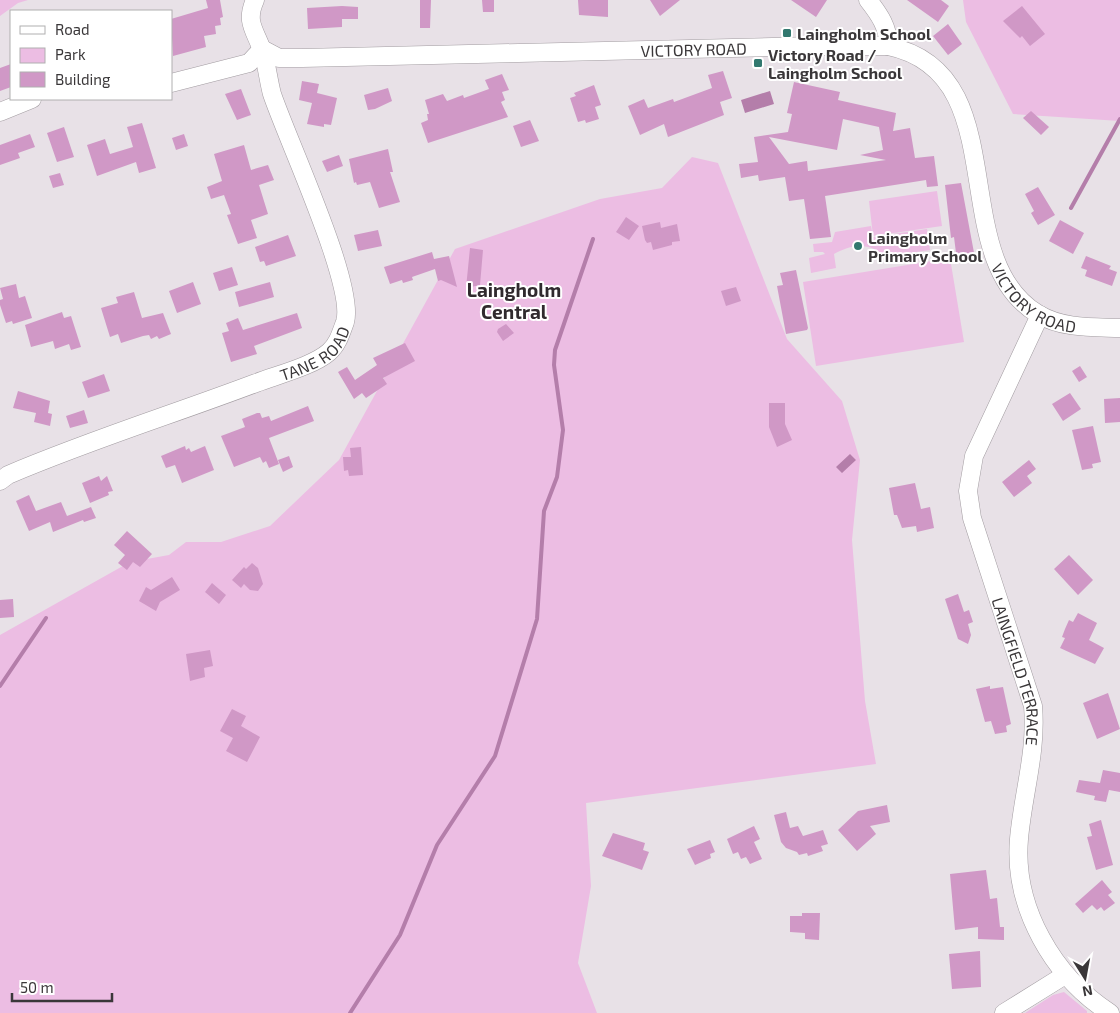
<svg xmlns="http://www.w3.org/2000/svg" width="1120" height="1013" viewBox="0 0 1120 1013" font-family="'Exo 2',sans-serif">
  <rect width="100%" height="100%" fill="#e8e1e7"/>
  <path fill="#ecbde3" d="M0,0h28l-10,3 -18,13z
    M963,0h157v121l-107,-7 -47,-92z
    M692,157l26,6 69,176 55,62 18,59 -8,80 13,161 11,63 -290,39 5,83 -13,77 19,50h-597v-378l130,-73 39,-7 17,-13h35l49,-16 69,-66 116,-211 145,-50 62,-11z
    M937,191l5,35 -69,10 -4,-35z
    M871,226l2,11 54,-8 3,21 -55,8 -1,-9c-14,-6 -27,-2 -40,5l2,14 -25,5 -2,-15 16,-4 -2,-2h-9l-1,-8 19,-2 3,-10z
    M950,258l14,84 -148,24 -13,-84z
    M1064,992l23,19v2h-62l28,-18z"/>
  <path fill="#b47eaa" d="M770,91l4,13 -29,9 -4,-13z
    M850,454l6,6 -14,13 -6,-6z"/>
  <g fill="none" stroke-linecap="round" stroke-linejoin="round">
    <path stroke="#b47eaa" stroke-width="4" d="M1071,208l49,-89
      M0,686l46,-68
      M350,1013l50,-78 37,-90 58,-89 42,-137 7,-108 13,-34 6,-47 -9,-65 1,-15 38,-111"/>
  </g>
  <path fill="#d098c6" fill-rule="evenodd" d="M206,0h14l3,17 -3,1 1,7 -6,1 1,8 -12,2 2,11 -33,9 -2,-37 37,-11z
    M420,0h11l-1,28h-10z
    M482,0h12v12h-11z
    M578,0h30v17l-29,-2z
    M650,0h30l-20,16z
    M791,0h36l-11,17z
    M907,0h34l8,6 -11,16z
    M342,6l16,1v12h-16v8l-34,2 -1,-21z
    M1022,6l23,28 -15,12 -8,-10 -2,2 -17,-17z
    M948,24l14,20 -14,11 -15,-19z
    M11,64v23l-11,4v-23z
    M723,71l9,27 -12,4 4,13 -56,22 -4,-13 -24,11 -12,-29 16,-7 4,9 25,-9 1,3 38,-14 -4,-13z
    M502,74l7,16 -7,2 3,8 -4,2 7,15 -80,26 -7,-20 7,-3 -1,-6h2l-4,-14 18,-6 4,7 16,-6 1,3 25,-9 -4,-9z
    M302,81l17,3 -2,9 20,5 -6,27 -7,-1v3l-17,-3 5,-21 -13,-3z
    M794,82l46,10 -2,8 58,13 -3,18 17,-3 5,30 19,-2 4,30 -11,1 -1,-7 -101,16 6,41 -21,2 -6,-40 -15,2 -4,-24 -26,4 -1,-6 -17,3 -2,-14 19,-2 -4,-25 34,-5 4,-18 -5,-1zM843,119l36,8 4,23 -23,5 26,5 -78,11 -1,-10 -18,3 -20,-27 68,13z
    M594,85l7,20 -6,2 4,12 -13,4 -1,-3 -7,2 -8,-24 6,-2 -2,-3z
    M388,88l4,13 -17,8 -7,1 -4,-15z
    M241,89l10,26 -14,5 -12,-26z
    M1031,111l18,16 -8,8 -18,-17z
    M530,120l9,21 -18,6 -8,-21z
    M142,123l14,45 -17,5 -3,-11 -39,14 -10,-31 18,-6 5,15 23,-7 -6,-20z
    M64,127l10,30 -17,5 -10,-29z
    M30,134l5,13 -17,6 2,5 -20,7v-20z
    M184,134l4,12 -12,4 -4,-12z
    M244,145l7,25 17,-5 6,15 -15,5 9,29 -17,6 6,18 -19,6 -11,-29 4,-1 -7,-19 -13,4 -4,-12 15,-6 -8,-27z
    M388,149l5,23h-3l10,30 -21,6 -9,-26 -13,3 -1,-3 -2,1 -5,-24z
    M339,155l4,11 -16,6 -5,-11z
    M60,173l4,12 -11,3 -4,-12z
    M961,183l14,75 -18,3 -3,-24 -3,1 -6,-53z
    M1038,187l17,28 -17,10 -7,-12 3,-2 -9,-17z
    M626,217l13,9 -10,14 -13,-8z
    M1060,220l24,13 -11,21 -24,-13z
    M660,222l1,6 16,-4 3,17 -8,1v3l-19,5 -2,-8 -4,1 -2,-3 -3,-14z
    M378,230l4,16 -24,5 -4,-16z
    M288,235l8,21 -30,10 -2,-5 -4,1 -5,-15z
    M470,248l13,2 -3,35 -14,3z
    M432,252l2,7 15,-3 8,31 -16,-7 -3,1 -3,-12 -23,8 1,3 -10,3 -1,-3 -12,4 -6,-17z
    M1086,256l25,10 -2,3 8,3 -5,14 -27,-10 2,-6 -6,-2z
    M232,267l6,18 -19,6 -6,-18z
    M796,270l12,58 -1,2 -21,4 -9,-48 6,-1 -3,-12z
    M193,282l8,22 -24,9 -8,-22z
    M270,282l4,15 -35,10 -4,-15z
    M16,284l3,14 6,-2 7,22 -19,6 -1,-3 -6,2 -6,-18v-5l3,-1 -3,-11z
    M736,287l5,14 -15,5 -5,-15z
    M134,292l8,26 21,-5 8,21 -12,5 -2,-3 -6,3 -2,-4 -6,1 -22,7 -3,-9 -8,3 -9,-29 17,-5 -2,-6z
    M62,312l2,6 7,-2 10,31 -10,3 -2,-6 -14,5 -2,-8 -22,6 -6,-22z
    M297,313l5,15 -48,18 3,8 -26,8 -9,-29 7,-2 -3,-8 12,-5 5,12z
    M506,324l8,9 -11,8 -6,-9 1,-3z
    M405,343l10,18 -32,17 4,6 -21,14 -4,-5 -8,6 -16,-27 9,-5 8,13 22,-15 -4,-7z
    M1080,366l7,11 -8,5 -7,-11z
    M104,374l6,17 -22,7 -6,-16z
    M18,391l32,10 -2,12 4,1 -2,12 -16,-4 2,-9 -23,-5z
    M1070,393l11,16 -18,12 -11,-17z
    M1120,398v24l-15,1 -1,-24z
    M769,403h16v21l7,16 -15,7 -8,-20z
    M308,406l6,15 -45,17 10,26 -10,4 -3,-7 -3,2 -3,-6 -26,10 -13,-31 24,-9 -3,-8 15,-6h3l2,5 7,-2 2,5z
    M84,410l4,13 -18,5 -4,-12z
    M1093,426l8,36 -9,2 1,4 -11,2 -10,-40z
    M185,446l1,4 3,-2 2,4 14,-6 9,24 -32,13 -7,-18 -9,3 -5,-12z
    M361,447l2,28 -14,1 -1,-6 -4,1 -1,-14h8l-1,-9z
    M289,456l4,11 -10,5 -5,-12z
    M1029,460l7,9 -9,7 5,7 -18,14 -12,-15z
    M99,476l2,5 6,-5 6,15 -5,1 1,3 -19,8 -8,-20z
    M915,483l6,26 9,-2 4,21 -17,4 -1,-6 -14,2 -5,-13h-3l-5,-27z
    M29,495l7,16 25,-9 6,14 24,-9 5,11 -12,4 -1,-2 -30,12 -3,-10 -21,9 -13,-30z
    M127,531l25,23 -12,13 -7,-5 -6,8 -9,-7 7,-8 -11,-10z
    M1069,555l24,25 -15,15 -24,-26z
    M252,563l6,5 5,16 -5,7 -8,-1 -6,-6 -3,4 -9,-8 12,-13 2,2z
    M172,577l8,13 -20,12 -4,9 -17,-10 7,-14 5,3z
    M212,583l14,12 -7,9 -14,-12z
    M958,594l6,18 5,-2 4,12 -5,2 3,11 -3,9 -10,-5 -13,-40z
    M13,599l1,18 -14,1v-18z
    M1078,613l19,10 -8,17 15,8 -9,16 -35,-16 5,-10 -3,-1 3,-8 4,-9 4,2z
    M210,650l3,16 -9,2 1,9 -15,4 -4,-27z
    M990,686v3l13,-2 8,37 -5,2 1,6 -12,2 -4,-13 -6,1 -9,-33z
    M1108,693l12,36 -23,10 -14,-36z
    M232,709l14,7 -5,10 19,11 -13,25 -21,-11 7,-13 -13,-7z
    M1103,770l17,3v19l-11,-2 -3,12 -12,-2 1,-4 -19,-4 3,-12 21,3z
    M887,805l3,17 -20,4 6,8 -19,17 -19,-21 20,-19z
    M786,812l4,16 8,-2 5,10 20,-6 5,14 -7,2 2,5 -15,5 -1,-3 -8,2 -2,-3 -11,-4 -5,-6 -7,-27z
    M1101,820l12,45 -17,5 -9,-33 5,-1 -3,-12z
    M754,826l6,13 -6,3 8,17 -12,5 -4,-7 -5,2 -3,-7 -5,2 -6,-15z
    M613,833l32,10 -2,7 6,2 -7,18 -40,-14z
    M710,840l5,12 -5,2 1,4 -16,7 -8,-16z
    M986,870l4,29 7,-1 3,29h4v13l-26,-1v-12l-23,3 -5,-56z
    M1102,880l10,12 -4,3 7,8 -11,8 -3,-4 -4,3 -5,-5 -9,8 -8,-9z
    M802,913h18l-1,27 -14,-1v-6l-15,-1v-16h12z
    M980,951l1,36 -29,2 -3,-35z"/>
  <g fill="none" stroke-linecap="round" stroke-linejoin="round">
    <defs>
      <g id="minor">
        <path d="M868,0c11,14 21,28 20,46"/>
        <path id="s1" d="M262,49l17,9h23l512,-12h74c130,27 55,211 150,268 25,15 55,13 82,14"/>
        <path d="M171,83l78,-20 13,-14"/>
        <path d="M0,112l32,-13"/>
        <path id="s2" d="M1040,315l-66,141 -6,35 4,27 61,188c4,46 -10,87 -14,133 -6,69 35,138 91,174"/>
        <path id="s3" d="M0,481l8,-6c82,-35 166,-61 248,-92 21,-8 57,-17 73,-31 9,-8 12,-19 16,-30 11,-36 -58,-183 -73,-228 -4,-15 -5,-30 -10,-44 -7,-20 -17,-28 -7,-50"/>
        <path d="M1004,1013l61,-38"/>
      </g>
    </defs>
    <use href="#minor" stroke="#a29ca1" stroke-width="19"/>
    <use href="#minor" stroke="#fff" stroke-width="18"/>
  </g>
  <g fill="#32786f" stroke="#fff" stroke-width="2">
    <rect x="782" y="28" width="10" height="10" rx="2.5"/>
    <rect x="753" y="58" width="10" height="10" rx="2.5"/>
    <circle cx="858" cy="246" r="5"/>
  </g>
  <g text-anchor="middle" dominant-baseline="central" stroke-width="4" stroke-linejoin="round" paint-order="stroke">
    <g font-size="16" font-weight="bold" fill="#3a3739" stroke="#fff" text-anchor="start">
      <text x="797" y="33">Laingholm School</text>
      <text x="768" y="54">Victory Road /<tspan x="768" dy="18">Laingholm School</tspan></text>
      <text x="868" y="237">Laingholm<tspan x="868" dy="18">Primary School</tspan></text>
    </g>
    <g font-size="16" fill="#3a3739" stroke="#fff">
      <text stroke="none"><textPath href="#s1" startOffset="434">VICTORY ROAD</textPath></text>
      <text stroke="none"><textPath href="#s1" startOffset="942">VICTORY ROAD</textPath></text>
      <text stroke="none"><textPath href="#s3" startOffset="342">TANE ROAD</textPath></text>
      <text stroke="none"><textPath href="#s2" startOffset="379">LAINGFIELD TERRACE</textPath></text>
    </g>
    <g font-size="19" font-weight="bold" fill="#302a2e" stroke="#fff">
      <text x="514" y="289">Laingholm<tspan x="514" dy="22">Central</tspan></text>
    </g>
  </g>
  <rect x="10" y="10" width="162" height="90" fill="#ffffff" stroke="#b0afb0"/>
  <rect x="20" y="26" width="25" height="8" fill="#ffffff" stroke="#b0afb0"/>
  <text x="55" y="35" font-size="15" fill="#3a3739">Road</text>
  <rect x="20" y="48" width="25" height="15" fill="#ecbde3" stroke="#b0afb0"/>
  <text x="55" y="60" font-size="15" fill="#3a3739">Park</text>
  <rect x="20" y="72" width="25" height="15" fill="#d098c6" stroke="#b0afb0"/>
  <text x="55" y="85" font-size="15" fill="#3a3739">Building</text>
  <g transform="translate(1085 978) rotate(169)" stroke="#ffffff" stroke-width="4" paint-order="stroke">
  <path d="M0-4L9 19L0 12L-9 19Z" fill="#3a3739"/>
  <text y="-8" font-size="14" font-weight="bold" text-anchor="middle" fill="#3a3739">N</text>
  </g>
  <path d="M12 993v8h100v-8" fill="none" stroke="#3a3739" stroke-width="2.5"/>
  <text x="20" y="993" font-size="15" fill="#3a3739" stroke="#ffffff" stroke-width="4" paint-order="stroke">50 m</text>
</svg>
